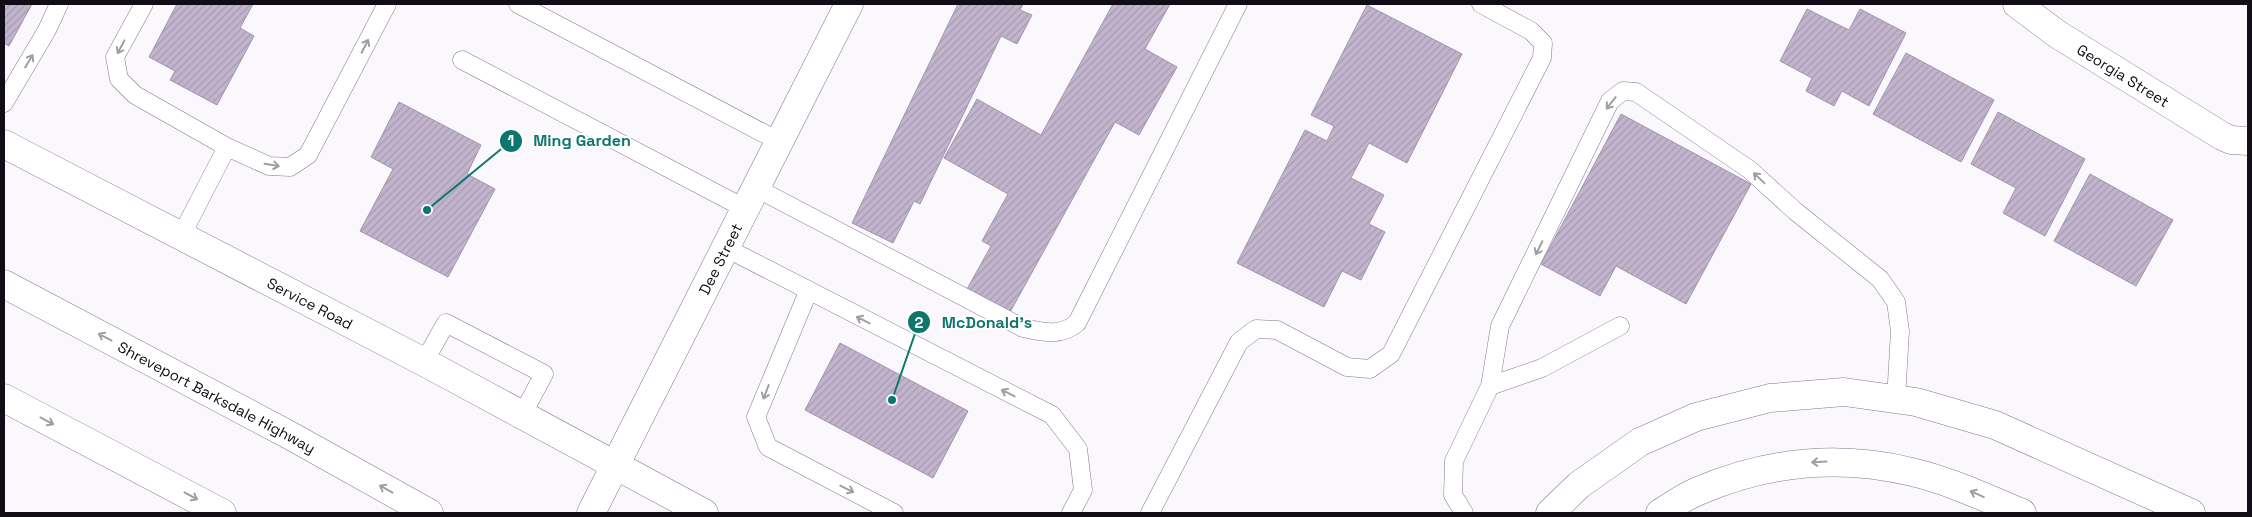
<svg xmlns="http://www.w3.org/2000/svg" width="2252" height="517" viewBox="0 0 2252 517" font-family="'Space Grotesk',sans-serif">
  <defs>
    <pattern id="building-hatch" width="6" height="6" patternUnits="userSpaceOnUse" patternTransform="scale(1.25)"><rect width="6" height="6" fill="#c2b4cd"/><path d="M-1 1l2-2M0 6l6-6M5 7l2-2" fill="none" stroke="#a69aaf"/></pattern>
  </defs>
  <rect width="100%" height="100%" fill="#fbf8fd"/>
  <path fill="url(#building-hatch)" stroke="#a194ac" d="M4,4h28l-23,42 -5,-3z
    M177,4h76l-13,24 14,8 -37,69 -47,-25 5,-9 -26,-14z
    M958,4h65l-3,6 12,5 -15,29 -16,-8 -81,168 -6,-3 -21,42 -41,-20z
    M1113,4h57l-25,45 32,18 -38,68 -24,-13 -106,192 -42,-25 24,-43 -9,-5 26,-47 -64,-36 33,-59 64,36z
    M1367,5l95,49 -55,109 -38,-20 -18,35 33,17 -15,29 16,8 -24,48 -19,-9 -18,36 -87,-44 68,-133 22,11 7,-15 -23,-11z
    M1807,9l42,21 11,-21 46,24 -37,73 -27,-15 -8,15 -28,-15 6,-13 -32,-17z
    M1906,53l88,47 -33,62 -88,-48z
    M399,102l82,43 -14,29 28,15 -47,88 -88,-46 33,-62 -22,-12z
    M1998,112l87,47 -40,77 -42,-23 13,-25 -45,-24z
    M1621,114l130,70 -65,120 -70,-38 -16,30 -59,-32z
    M2090,174l83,46 -37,66 -82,-45z
    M840,343l128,68 -35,67 -128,-68z"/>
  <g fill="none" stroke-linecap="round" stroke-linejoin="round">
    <defs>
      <path id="lane" d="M144,4l-29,53 4,22 16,16 92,52 42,19 21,1 18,-12 79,-151
        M518,4l262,138
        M462,60l284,149
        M4,103l43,-73 12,-26
        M756,188l267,140c21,4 37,9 54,-5l161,-319
        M181,236l46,-89
        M726,248l326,167 26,34 5,41 -12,23
        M808,292l-52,125 12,30 126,66
        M424,362l22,-39 98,51 -22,41
        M1490,386l10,-60 110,-225 13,-10 13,1 114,78 45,41 85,68 16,23 4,29 -4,68
        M1150,513l89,-171 17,-13 21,1 70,37 23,2 21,-15 151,-296 1,-15 -12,-12 -50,-27
        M1464,513l-11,-18 1,-34 36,-75 52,-18 78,-42"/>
      <g id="street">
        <path id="s1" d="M2017,4l40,30 165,102 9,4 17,1"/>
        <path id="s2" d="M4,144l420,218 280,151"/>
        <path d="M1550,513l29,-28 61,-43 56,-25 74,-19 74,-6 72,10 79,23 196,88"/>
      </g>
      <g id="secondary">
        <path id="s3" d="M4,284l287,152 138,77"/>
        <path d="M4,398l218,115"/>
        <path id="s4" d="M591,513l258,-509"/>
        <path d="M1660,513c12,-7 24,-16 36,-21 69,-30 142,-38 216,-20 38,9 74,26 110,41"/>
      </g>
    </defs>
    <use href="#lane" stroke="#84778e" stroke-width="19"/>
    <use href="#street" stroke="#84778e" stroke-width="29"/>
    <use href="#secondary" stroke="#84778e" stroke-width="29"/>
    <use href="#lane" stroke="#fff" stroke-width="18"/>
    <use href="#street" stroke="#fff" stroke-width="28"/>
    <use href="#secondary" stroke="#fff" stroke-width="28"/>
  </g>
  <defs><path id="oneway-shaft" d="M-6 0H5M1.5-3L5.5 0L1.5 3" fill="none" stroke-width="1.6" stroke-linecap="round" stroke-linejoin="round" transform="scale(1.25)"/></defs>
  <g stroke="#a09ea1">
    <use href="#oneway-shaft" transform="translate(365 46) rotate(-63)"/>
    <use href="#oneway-shaft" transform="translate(121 47) rotate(118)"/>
    <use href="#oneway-shaft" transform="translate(29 61) rotate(-59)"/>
    <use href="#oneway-shaft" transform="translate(1611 103) rotate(128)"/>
    <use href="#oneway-shaft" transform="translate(272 165) rotate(9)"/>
    <use href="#oneway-shaft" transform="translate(1759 178) rotate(-137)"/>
    <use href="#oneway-shaft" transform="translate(1539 248) rotate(116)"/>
    <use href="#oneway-shaft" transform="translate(863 320) rotate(-153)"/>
    <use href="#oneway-shaft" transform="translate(105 337) rotate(-152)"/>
    <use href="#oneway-shaft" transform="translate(766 392) rotate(111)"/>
    <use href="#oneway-shaft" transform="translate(1008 393) rotate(-153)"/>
    <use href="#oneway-shaft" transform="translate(47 421) rotate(28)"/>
    <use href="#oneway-shaft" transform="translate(1819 462) rotate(177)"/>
    <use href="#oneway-shaft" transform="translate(386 489) rotate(-151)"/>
    <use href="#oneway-shaft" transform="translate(847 489) rotate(27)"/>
    <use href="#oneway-shaft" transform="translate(1977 494) rotate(-156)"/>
    <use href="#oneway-shaft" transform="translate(191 496) rotate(28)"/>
  </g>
  <g text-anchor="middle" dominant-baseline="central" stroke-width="4" stroke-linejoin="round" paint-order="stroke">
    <g font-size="15" fill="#110c15" stroke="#fff">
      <text stroke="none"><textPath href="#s1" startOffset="128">Georgia Street</textPath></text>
      <text stroke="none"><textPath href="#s4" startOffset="285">Dee Street</textPath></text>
      <text stroke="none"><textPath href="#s2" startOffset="345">Service Road</textPath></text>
      <text stroke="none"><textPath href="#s3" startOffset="241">Shreveport Barksdale Highway</textPath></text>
    </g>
  </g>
  <path fill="none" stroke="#0f766e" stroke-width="2" d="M427 210L511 141M892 400L919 322"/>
  <g fill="#0f766e" stroke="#fff" stroke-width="2">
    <circle cx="427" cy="210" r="5"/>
    <circle cx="892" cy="400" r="5"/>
    <circle cx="511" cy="141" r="12"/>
    <circle cx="919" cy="322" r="12"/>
  </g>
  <g font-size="15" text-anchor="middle" font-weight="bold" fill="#fff">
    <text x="511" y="146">1</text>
    <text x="919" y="328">2</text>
  </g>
  <g font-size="16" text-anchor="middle" font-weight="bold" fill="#0f766e" stroke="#fff" stroke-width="4" stroke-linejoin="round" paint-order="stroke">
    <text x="582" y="146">Ming Garden</text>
    <text x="987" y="328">McDonald's</text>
  </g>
  <rect width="2252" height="517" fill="none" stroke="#110c15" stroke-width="10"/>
</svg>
